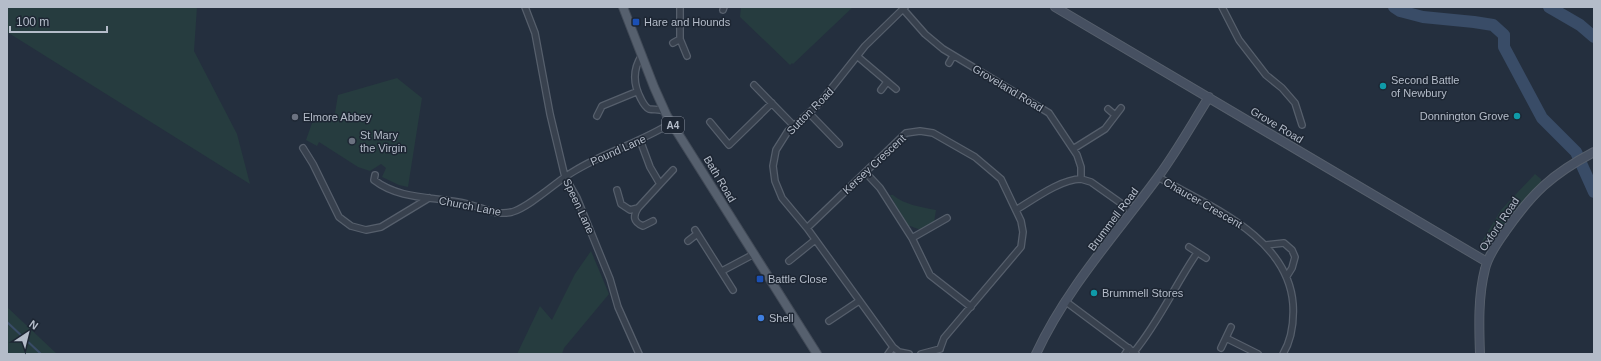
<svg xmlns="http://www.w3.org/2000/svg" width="1601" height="361" viewBox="0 0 1601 361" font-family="Arial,sans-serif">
  <rect width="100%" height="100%" fill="#242f3e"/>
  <path fill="#263c3f" d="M7,7h190l-3,44 43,83 13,50 -243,-152z
    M741,7h112l-60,57 -1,-1 -2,2 -50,-48z
    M397,78l25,20 -14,89 -9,-2 -17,-8 4,-9 -5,-4 -11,7 -12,-4 -39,-25 -2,4 -11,-6 6,-17 22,-4 4,-24z
    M1535,174l6,5v4l-27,29 -27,38 -4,1 -4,-5 22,-36z
    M890,195h3c12,10 28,12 43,15l-2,12 -13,8 -11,-4 -2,1z
    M591,251l18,43 -45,54 -2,6h-45l23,-48 12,14 23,-46z
    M7,307l50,47h-50z"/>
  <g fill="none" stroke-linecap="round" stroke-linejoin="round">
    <path stroke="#394c67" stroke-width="2" d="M7,322l34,32"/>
    <path stroke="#394c67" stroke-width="12" d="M1394,7l6,4 23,6 51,5 19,3 11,10v12l38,71 34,34 18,40
      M1549,7l31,18 14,12"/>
    <defs>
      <path id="street" d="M525,7l10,26 15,81 15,63 12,21 33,81 8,28 21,47
        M680,7v32l7,17
        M905,7l-40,39 -46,58 -31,27 -12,19 -3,16 2,15 7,17 25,30 86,119 6,5 10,2
        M1222,7l17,33 27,35 16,13 13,15 7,22
        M903,9l22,25 18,15 106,64 28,42 4,12v12l10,3 41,29
        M723,10l1,-3
        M673,43l7,-4
        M642,55c-10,15 -9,29 -1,44 2,4 4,8 8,10 5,1 10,0 15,2
        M857,56l39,33
        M949,63l4,-7
        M754,85l39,40
        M881,90l6,-8
        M1108,109l7,6
        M809,113l30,31
        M597,116l5,-10 34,-14
        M710,122l19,23 43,-42
        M303,148l10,16 26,53 12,9 15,4 15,-3 48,-29
        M1073,149l32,-20 16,-21
        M866,173l14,15 32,50 18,37 41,32
        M375,175l-1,5c27,21 63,16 94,24 16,4 27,12 44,8 15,-4 40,-26 53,-35 33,-23 73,-33 106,-54
        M1158,177c51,29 130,60 135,127 1,17 -1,35 -10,50
        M660,184l13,-14
        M617,190l4,14 9,6 8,-2 22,-24 -10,-17 -10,-27
        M638,208c-5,8 -5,14 5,18l10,-5
        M1016,210c18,-11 45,-31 65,-31
        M807,228l99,-95 14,-2 13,2 42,24 26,22 20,42 2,11 -2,15 -77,91 -4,11
        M695,230l38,60
        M912,238l35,-20
        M688,241l9,-7
        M1266,245l18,-2 8,7 3,7 -3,11 -5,8
        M1189,247l17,11
        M789,261l26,-21
        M722,271l32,-17
        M1065,301l71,53
        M829,321l30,-20
        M1226,338l32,16
        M1221,348l10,-21
        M1134,352c25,-30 41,-67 63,-99
        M888,354l5,-7
        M921,354l19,-5
        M1125,354l4,-6"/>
      <path id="secondary" d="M1055,7l432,255
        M1036,354c30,-65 80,-120 122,-177 19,-26 34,-53 51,-80
        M1480,354c-1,-28 -2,-58 5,-85 3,-13 12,-26 20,-37 27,-39 47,-58 89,-80"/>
      <path id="primary" d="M623,7l31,80 13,29 150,238"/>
    </defs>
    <use href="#street" stroke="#565f6c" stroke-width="8"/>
    <use href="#secondary" stroke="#565f6c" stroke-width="10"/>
    <use href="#primary" stroke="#414a57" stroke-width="10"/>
    <use href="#street" stroke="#38414e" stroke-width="5.5"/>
    <use href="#secondary" stroke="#465061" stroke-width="8"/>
    <use href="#primary" stroke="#56606e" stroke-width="8"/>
  </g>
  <g fill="#1a4fb4" stroke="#1d2633" stroke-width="1.5">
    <rect x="632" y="18" width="8" height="8" rx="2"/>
    <rect x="756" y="275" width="8" height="8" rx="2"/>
  </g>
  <g fill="#0f9aa8" stroke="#1d2633" stroke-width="1.5">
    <circle cx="1383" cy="86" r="4"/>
    <circle cx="1517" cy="116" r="4"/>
    <circle cx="1094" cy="293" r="4"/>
  </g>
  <g fill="#6b7280" stroke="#1d2633" stroke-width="1.5">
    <circle cx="295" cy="117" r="4"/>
    <circle cx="352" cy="141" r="4"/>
  </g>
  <circle fill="#3f7fe0" stroke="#1d2633" stroke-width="1.5" cx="761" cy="318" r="4"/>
  <g text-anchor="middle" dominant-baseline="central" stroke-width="3" stroke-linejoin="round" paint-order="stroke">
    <rect fill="#1d2633" stroke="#878f9c" stroke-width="1" x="662" y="117" width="22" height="16" rx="3"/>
    <g font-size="10" font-weight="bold" fill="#b4bcc9">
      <text x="673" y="125">A4</text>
    </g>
    <g font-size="11" fill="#b4bcc9" stroke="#1d2633" text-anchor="start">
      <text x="644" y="22">Hare and Hounds</text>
      <text x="1391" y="80">Second Battle<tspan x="1391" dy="13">of Newbury</tspan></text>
      <text x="1509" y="116" text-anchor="end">Donnington Grove</text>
      <text x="303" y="117">Elmore Abbey</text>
      <text x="360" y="135">St Mary<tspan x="360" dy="13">the Virgin</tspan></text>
      <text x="768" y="279">Battle Close</text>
      <text x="1102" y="293">Brummell Stores</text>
      <text x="769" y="318">Shell</text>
    </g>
    <g font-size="11" fill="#b4bcc9" stroke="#1d2633">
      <text transform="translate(1008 88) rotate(31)">Groveland Road</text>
      <text transform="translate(810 111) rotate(-45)">Sutton Road</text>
      <text transform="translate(1277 125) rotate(31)">Grove Road</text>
      <text transform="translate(618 150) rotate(-24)">Pound Lane</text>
      <text transform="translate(874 164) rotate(-43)">Kersey Crescent</text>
      <text transform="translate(720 179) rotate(59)">Bath Road</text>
      <text transform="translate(1203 203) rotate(30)">Chaucer Crescent</text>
      <text transform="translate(470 206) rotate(11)">Church Lane</text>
      <text transform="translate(579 206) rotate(65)">Speen Lane</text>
      <text transform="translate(1113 219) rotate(-53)">Brummell Road</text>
      <text transform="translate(1499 224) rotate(-56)">Oxford Road</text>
    </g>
  </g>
  <rect width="1601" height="361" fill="none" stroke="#b4bcc9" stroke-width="16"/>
  <g transform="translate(28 333) rotate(35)" stroke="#1d2633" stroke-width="3" paint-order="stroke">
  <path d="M0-3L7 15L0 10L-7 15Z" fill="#b4bcc9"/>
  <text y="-6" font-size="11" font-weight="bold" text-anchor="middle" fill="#b4bcc9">N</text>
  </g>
  <path d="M10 26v6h97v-6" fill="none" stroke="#b4bcc9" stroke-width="2"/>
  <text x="16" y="26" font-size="12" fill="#b4bcc9" stroke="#1d2633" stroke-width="3" paint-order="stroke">100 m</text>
</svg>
